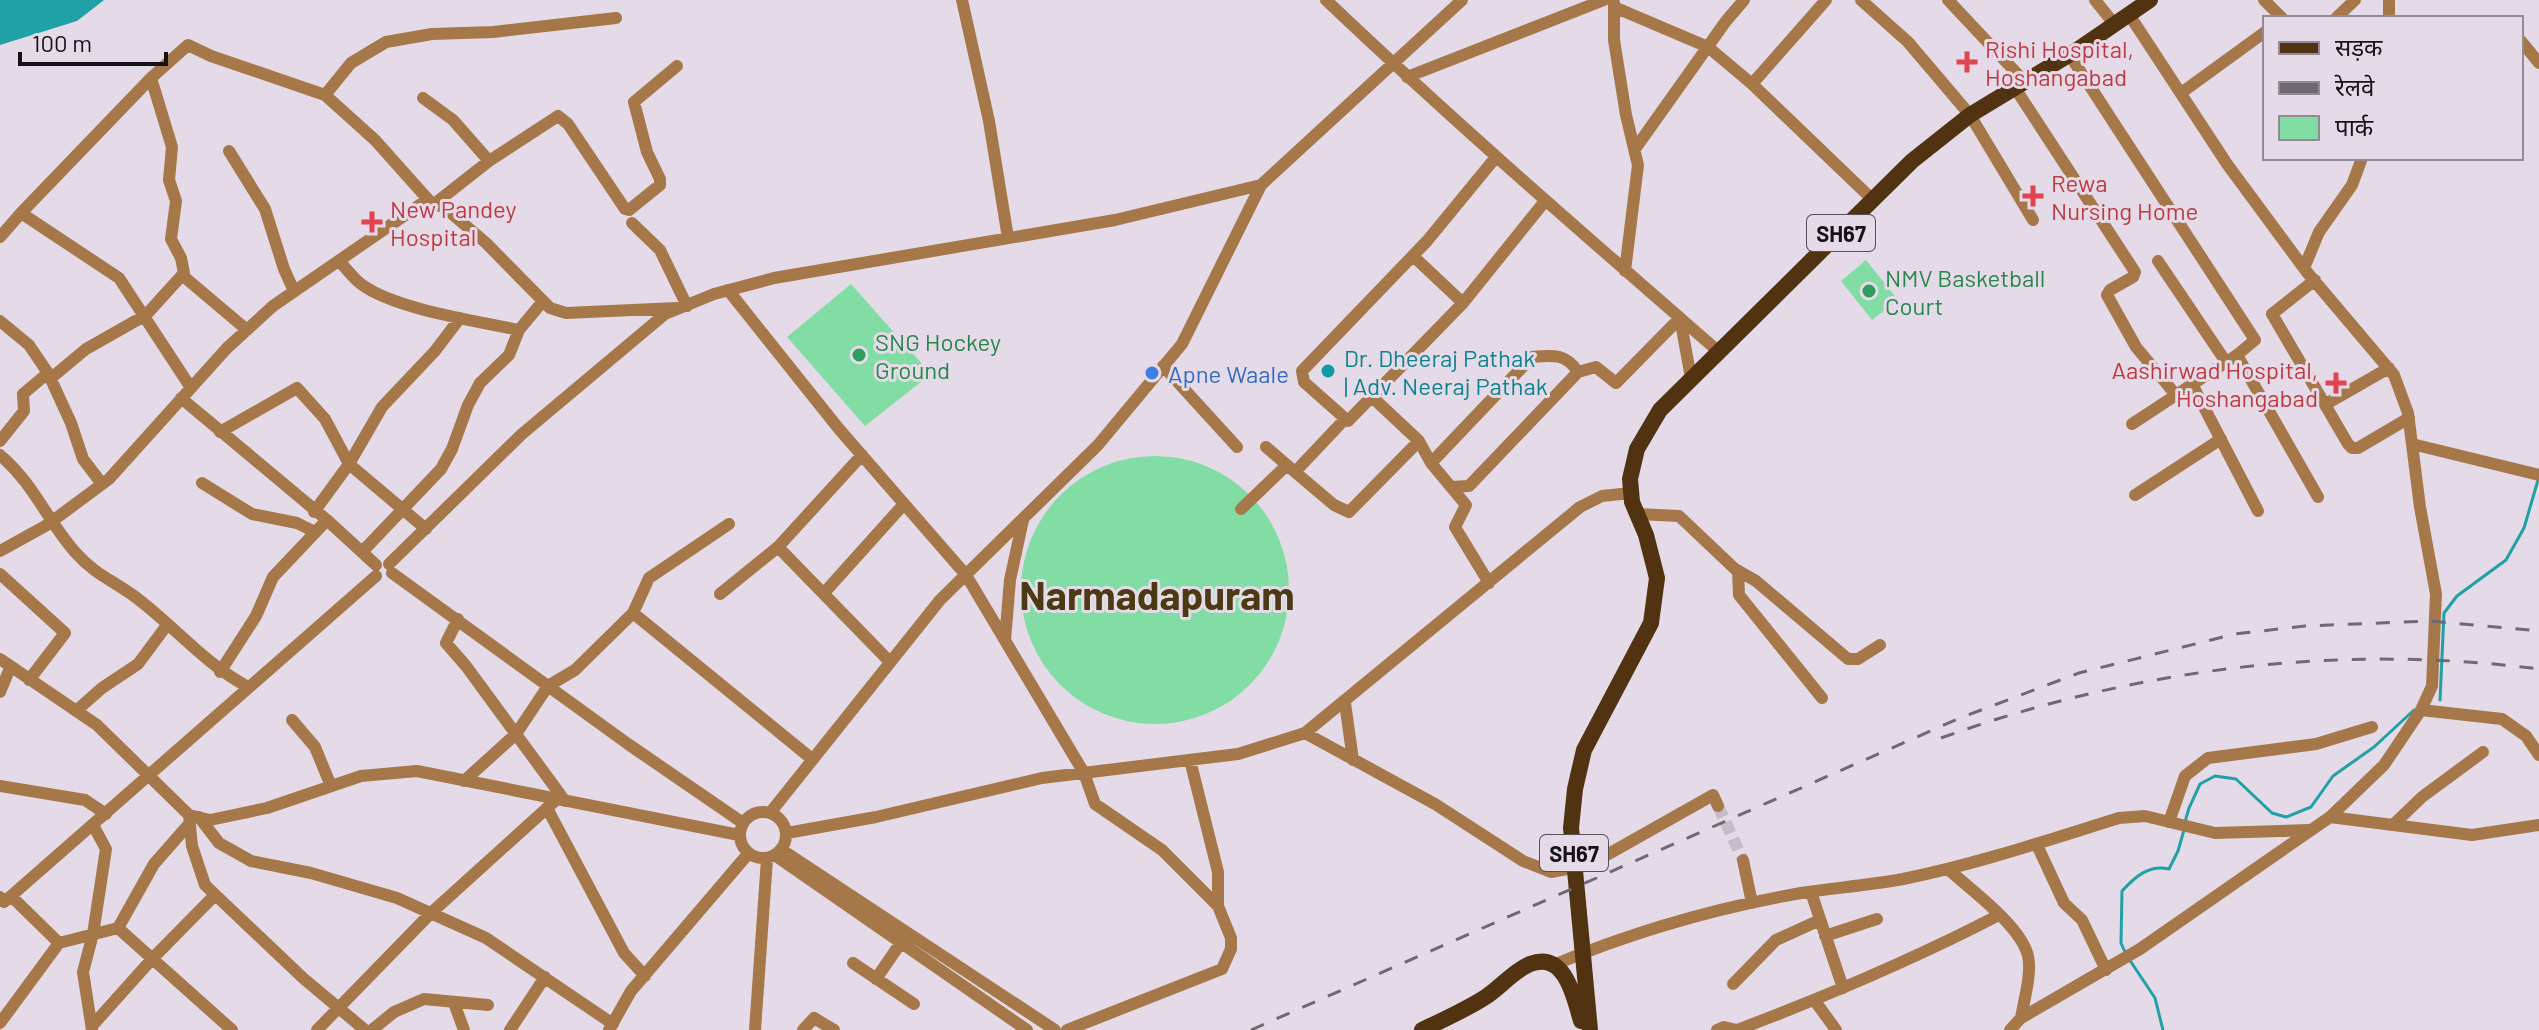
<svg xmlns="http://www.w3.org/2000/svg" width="2539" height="1030" viewBox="0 0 2539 1030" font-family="Barlow,'Noto Sans Devanagari',sans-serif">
  <rect width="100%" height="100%" fill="#e5dae7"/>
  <path fill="#82dda4" d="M1866,260l32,40 -26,20 -31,-39z
    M851,284l80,90 -66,52 -78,-89z
    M1021 590a134 134 0 1 1 268 0a134 134 0 1 1-268 0Z"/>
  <path fill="#20a1a6" d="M0,0h104l-27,21 -77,24z"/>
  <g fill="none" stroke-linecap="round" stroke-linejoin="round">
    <path stroke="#20a1a6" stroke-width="3" d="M2440,700l4,-87 13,-17 49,-36 18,-32 14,-48
      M2185,822l4,-14 11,-24 15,-8 21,3 36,34 14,4 25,-10 22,-31 41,-29 40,-37
      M2125,952l-4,-9 1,-52c13,-14 27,-27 47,-22l9,-18 6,-21
      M2129,959l26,39 8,32"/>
    <path stroke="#c6bcc8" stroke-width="12" stroke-dasharray="12 6" stroke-linecap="butt" d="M1718,806l25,54"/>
    <path stroke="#a67849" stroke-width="12" d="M962,0l27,121 19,117
      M1326,0c127,121 260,236 392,351
      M1861,0l47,42 62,73 63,105
      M1948,0l77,82
      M2095,0l20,25
      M2264,0l18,18
      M2389,0v18
      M1614,3v37l12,75 12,50 -13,106
      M1614,7l94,40 44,37 121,116
      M2336,18l19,-18
      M2521,41l18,22
      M2069,54l186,286 -18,15 -105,69
      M1407,77l197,-77
      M151,78l37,-33 23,11 114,39 50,45 58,65 56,-44 69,-45 10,8 57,85 4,1 31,-25v-6l-13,-27 -13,-50 43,-36
      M1752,84l74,-84
      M2015,88l120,184 -2,5 -23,13 -3,5 29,52 40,48
      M2181,93l84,-61
      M325,95l26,-32 35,-21 46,-8 61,-2 123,-14
      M423,98l30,22 36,41
      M1635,149l91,-128 18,-21
      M229,151l36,58 19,60 10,22
      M21,213l130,-135 21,69 -3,33 7,21 -5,38 10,19 3,15 -38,42 -60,34 -36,30
      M632,223l28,27 27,56
      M0,237l21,-24 98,65 72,110
      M1413,256l50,47 -115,118 -44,-39 -2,-11 125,-130 69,-84
      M339,261c7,7 14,17 22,23 33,25 116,37 158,46
      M2158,261l68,101
      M2304,268l15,-36 33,-47 10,-27
      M182,275l65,55
      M2315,280l-43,34 76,130 4,4h6l51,-30
      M728,290l111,139 127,146 118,198 11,31 67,46 56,56 13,32v11l-9,20 -155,61
      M1463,303l82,-102
      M0,321l29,24 19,28 23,50 12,36 19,25
      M2237,355l81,142
      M1163,366l74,81
      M1578,372c-12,-19 -26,-17 -46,-15l-101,106 20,24 18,-1 109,-114 18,-5 20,16 64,-65 11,60
      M2192,384l66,127
      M1371,396l48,45 12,22
      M181,398l146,122 49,45
      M2326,404l63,-36
      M220,432l77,-44 28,31 24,45 77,65
      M0,441l24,-30 -1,-17 25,-21
      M2412,444l127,31
      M1266,447l29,25 50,-53
      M0,455c35,30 46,64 75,97 21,24 40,29 63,47 39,30 66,64 110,88
      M1295,472l39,33 15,7 70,-71
      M202,483l50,31 45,9 18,9
      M1451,487l15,18 -11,22 34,56
      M2135,495l86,-56
      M1241,509l46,-44
      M314,512l35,-48 33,-57 53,-56 25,-33
      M1637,514l42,2 56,53 21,12 92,78h10l22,-14
      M778,547l112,115
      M0,551l47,-26 62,-46 118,-131 46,-42 151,-104 20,5 42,36 64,65 16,5 111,-5
      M362,552l79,-83 11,-20 16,-44 12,-22 29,-28 10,-25 24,-29
      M389,564l133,-130 143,-120 49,-20 60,-16 341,-58 146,-35 201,-185
      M1738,572l1,23 83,103
      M392,573l236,171 115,79
      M0,574l65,59 -36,47
      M824,593l80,-89
      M720,594l58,-47 84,-92
      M633,613l179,146
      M458,619l-12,24 20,23 99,135
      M1005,640l5,-60 13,-60
      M0,659l97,66 92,90 21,5 57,-12 94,-32 56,-5 322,64
      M220,672l36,-56 17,-39 54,-57
      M0,692l10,-24
      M1345,703l8,57
      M2421,710l81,9 24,17 13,19
      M76,711l26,-23 36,-24 29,-39
      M292,720l23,27 16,39
      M1305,733l130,71 88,57 28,11 38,-7 124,-70 5,11
      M1190,760l28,112v34
      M464,781l52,-47 32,-48 27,-16 58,-57 16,-35 80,-54
      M0,786l85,14 21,14
      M547,808l77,145 21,23
      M740 835a23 23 0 1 1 46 0a23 23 0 1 1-46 0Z
      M770,813l170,-213 158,-155 84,-101 79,-159
      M189,815l3,31 13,39 98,93 62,52
      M199,817l20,26 32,18 60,12 86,25 89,40 127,86
      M2330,817l142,18 67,-10
      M2169,822l16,-46 23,-18 108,-14 56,-17
      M2393,825l29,-28 61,-45
      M787,833l89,-16 166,-39 196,-24 67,-21 275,-226 22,-11 29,-3
      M2037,845l27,58 18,17 24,50
      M782,850l273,180
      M776,856l251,174
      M1743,860l9,43
      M1948,869c23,21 73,57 80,87 4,17 -4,44 -7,62
      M1811,892l32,96
      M11,896l48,47
      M0,897l4,5 7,-6 365,-320
      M118,928l36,-64 36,-41
      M1825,936l52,-17
      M853,963l61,41
      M1551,966c81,-34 164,-58 250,-73 34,-5 68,-8 102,-14 74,-15 145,-39 216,-61l26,-2 70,17 94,-3
      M876,979l28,-41
      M1733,984l43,-44 44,-20
      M1815,1001l21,29
      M454,1003l10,27
      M0,1023l59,-80 59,-15 114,102
      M92,1026l60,-67 63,-64
      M92,1030l-9,-58 10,-38 13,-85 -13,-24
      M317,1030l114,-117 126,-114
      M372,1030l22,-18 30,-13 64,6
      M510,1030l35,-53
      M609,1030l22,-39 117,-137
      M755,1030l12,-171
      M803,1030l11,-12 20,12
      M1717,1030l7,-3 13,3c90,-34 177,-71 262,-115
      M2010,1030l11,-12 119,-69 190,-132 54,-52 37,-55 11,-24 4,-92 -16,-87 -12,-94 -14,-38 -88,-104 -79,-107 -97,-148"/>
    <path stroke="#513311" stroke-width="16" d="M1422,1030c21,-10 43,-20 62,-32 15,-9 29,-27 46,-34 35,-13 44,33 51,57
      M1590,1030l-19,-202 4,-39 9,-39 67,-127 6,-45 -11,-43 -14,-33 -2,-23 7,-30 23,-39 252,-249 58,-46 107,-65 73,-50"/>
    <path stroke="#6f6971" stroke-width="3" stroke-dasharray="14 14" stroke-linecap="butt" d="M1941,738c191,-69 396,-95 598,-69
      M1251,1030l709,-312 119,-45 156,-39 70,-8 125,-5 109,10"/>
  </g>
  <g fill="#e0444e" stroke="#e5dae7" stroke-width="3">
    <path d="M1963 50h8v8h8v8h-8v8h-8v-8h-8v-8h8z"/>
    <path d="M2029 184h8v8h8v8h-8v8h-8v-8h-8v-8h8z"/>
    <path d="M368 210h8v8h8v8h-8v8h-8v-8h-8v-8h8z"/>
    <path d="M2332 371h8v8h8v8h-8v8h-8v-8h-8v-8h8z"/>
  </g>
  <g fill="#2e9e5b" stroke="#e5dae7" stroke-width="3">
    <circle cx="1869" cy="291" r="8"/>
    <circle cx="859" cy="355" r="8"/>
  </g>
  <circle fill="#0f9aa8" stroke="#e5dae7" stroke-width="3" cx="1328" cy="371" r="8"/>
  <circle fill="#3f7fe0" stroke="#e5dae7" stroke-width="3" cx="1152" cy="373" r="8"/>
  <g text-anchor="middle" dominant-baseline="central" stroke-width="6" stroke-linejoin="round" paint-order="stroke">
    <g fill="#e5dae7" stroke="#544f55" stroke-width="2">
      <rect x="1807" y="215" width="68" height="36" rx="6"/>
      <rect x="1540" y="835" width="68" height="36" rx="6"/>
    </g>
    <g font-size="22" font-weight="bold" fill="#161317">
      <text x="1841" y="233">SH67</text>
      <text x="1574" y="853">SH67</text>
    </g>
    <g font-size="24" fill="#be3a42" stroke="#e5dae7" text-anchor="start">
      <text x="1985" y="48">Rishi Hospital,<tspan x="1985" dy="28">Hoshangabad</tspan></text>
      <text x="2051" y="182">Rewa<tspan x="2051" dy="28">Nursing Home</tspan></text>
      <text x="390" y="208">New Pandey<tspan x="390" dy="28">Hospital</tspan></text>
      <text x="2318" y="369" text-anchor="end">Aashirwad Hospital,<tspan x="2318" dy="28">Hoshangabad</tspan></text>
    </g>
    <g font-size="24" fill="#27864d" stroke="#e5dae7" text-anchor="start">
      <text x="1885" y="277">NMV Basketball<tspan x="1885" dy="28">Court</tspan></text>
      <text x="875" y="341">SNG Hockey<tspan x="875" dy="28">Ground</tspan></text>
    </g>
    <g font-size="24" fill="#0d838f" stroke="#e5dae7" text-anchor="start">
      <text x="1344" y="357">Dr. Dheeraj Pathak<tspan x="1344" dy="28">| Adv. Neeraj Pathak</tspan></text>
    </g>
    <g font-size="24" fill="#366cbe" stroke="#e5dae7" text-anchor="start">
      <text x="1168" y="373">Apne Waale</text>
    </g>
    <g font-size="40" font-weight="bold" fill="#4b3a13" stroke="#e5dae7">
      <text x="1157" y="594">Narmadapuram</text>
    </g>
  </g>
  <rect x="2263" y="16" width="260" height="144" fill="#e5dae7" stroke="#928a94" stroke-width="2"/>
  <rect x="2279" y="42" width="40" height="12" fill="#513311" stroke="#928a94" stroke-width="2"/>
  <text x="2335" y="56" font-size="24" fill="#161317">सड़क</text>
  <rect x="2279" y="82" width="40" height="12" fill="#6f6971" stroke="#928a94" stroke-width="2"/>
  <text x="2335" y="96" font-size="24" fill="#161317">रेलवे</text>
  <rect x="2279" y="116" width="40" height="24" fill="#82dda4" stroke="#928a94" stroke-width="2"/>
  <text x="2335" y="136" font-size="24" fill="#161317">पार्क</text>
  <path d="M20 52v12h146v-12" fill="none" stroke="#161317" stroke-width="4"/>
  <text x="32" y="52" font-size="24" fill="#161317" stroke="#e5dae7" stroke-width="6" paint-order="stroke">100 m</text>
</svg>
